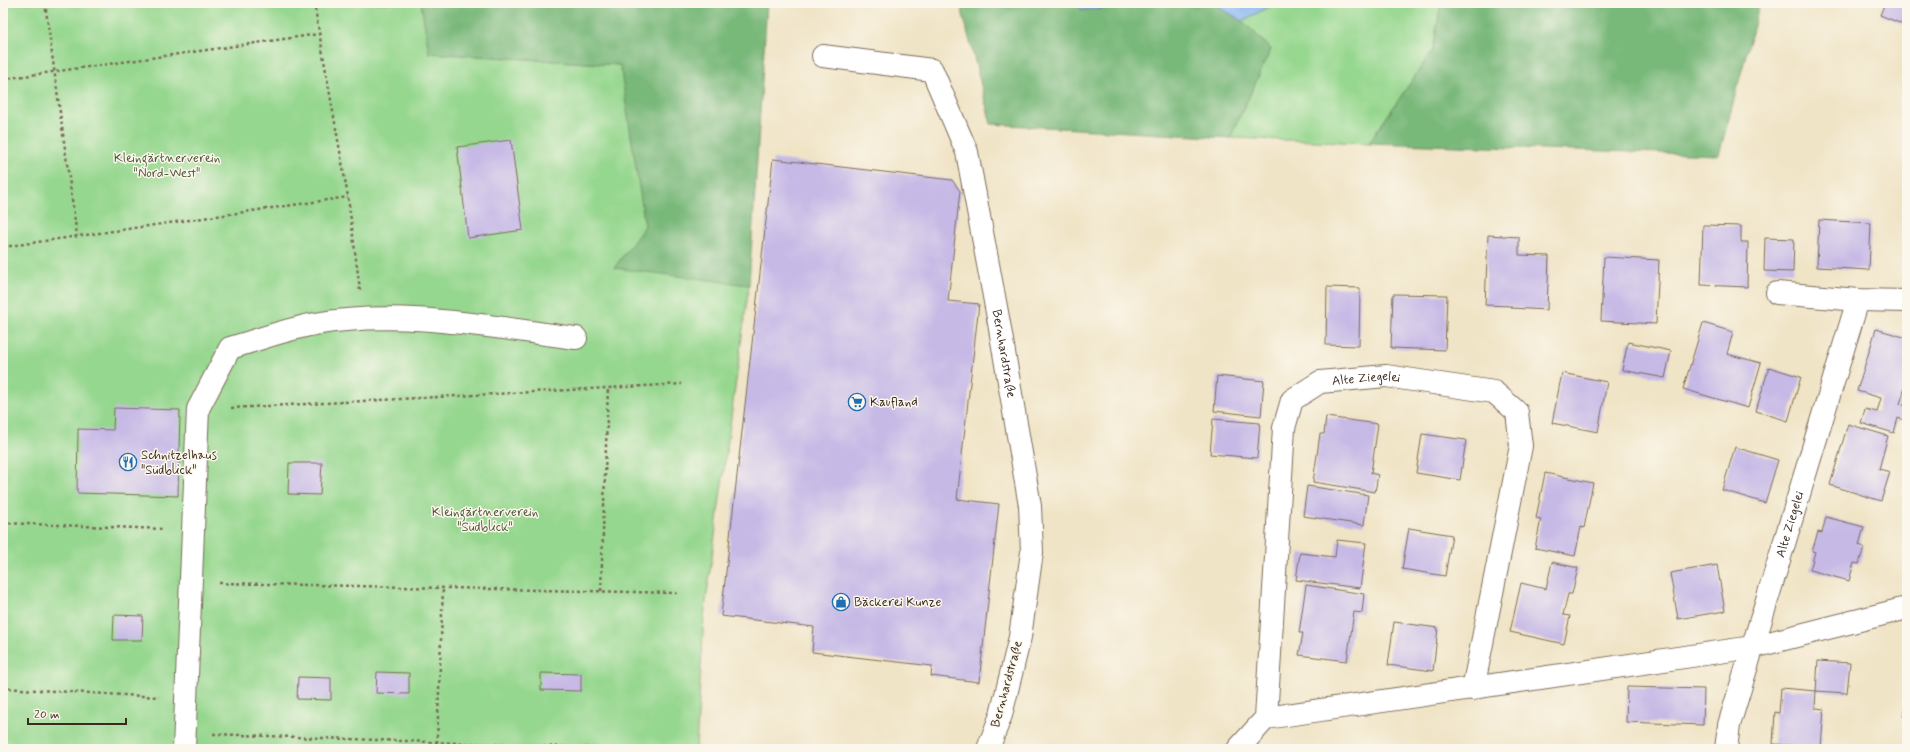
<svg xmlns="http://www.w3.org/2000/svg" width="1910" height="752" viewBox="0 0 1910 752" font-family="Mynerve,sans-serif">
  <rect width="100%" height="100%" fill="#fbf7ec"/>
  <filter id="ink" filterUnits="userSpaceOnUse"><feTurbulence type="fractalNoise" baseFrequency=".025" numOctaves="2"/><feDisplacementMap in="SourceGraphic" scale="8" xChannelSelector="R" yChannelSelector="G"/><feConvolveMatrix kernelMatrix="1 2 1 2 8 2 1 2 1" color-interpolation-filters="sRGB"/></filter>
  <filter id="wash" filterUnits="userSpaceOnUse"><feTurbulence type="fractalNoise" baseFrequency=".012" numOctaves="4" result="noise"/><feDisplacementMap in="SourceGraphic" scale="16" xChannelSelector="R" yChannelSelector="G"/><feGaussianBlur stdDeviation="0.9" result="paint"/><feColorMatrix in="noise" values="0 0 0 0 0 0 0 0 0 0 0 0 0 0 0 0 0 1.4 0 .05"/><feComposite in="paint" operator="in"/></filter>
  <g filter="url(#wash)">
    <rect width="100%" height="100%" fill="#f0e4c6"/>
    <path fill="#95d78e" stroke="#688056" d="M3,3h418l9,50 190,12 129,220 -45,331 -8,133h-693z
      M1276,3h165l-8,47 -64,93 -139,-5 41,-89 -29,-28z"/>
    <path fill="#78b879" stroke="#5a714c" d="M421,3h346l-18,282 -135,-17 31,-42 -25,-161 -191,-12z
      M960,3h119l2,7 57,-4 12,-3h63l29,18 29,28 -41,89 -239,-14z
      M1441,3h319l-41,152 -350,-12 64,-93z"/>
    <path fill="#84b6f1" stroke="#607088" d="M1079,3h71l-12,3 -57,4z
      M1213,3h63l-34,18z"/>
    <g id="blocks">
      <path fill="#c6b9e6" d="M1885,3h22v23l-27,-11z
        M511,140l12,90 -55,8 -11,-91z
        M773,159l179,21 8,11 -12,110 31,3 -22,195 42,5 -20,178 -48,-6 1,-10 -120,-14 2,-25 -93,-11z
        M1819,220l52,3 -2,47 -52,-3z
        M1703,225l38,1v16h7l-1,45 -46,-2z
        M1488,235l31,2v18l30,1 -2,54 -36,-2v-2l-26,-1z
        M1765,238l29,1 -1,33 -29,-1z
        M1604,257l55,3 -3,64 -55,-3z
        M1327,287l33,1 -1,58 -33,-1z
        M1393,294l54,1 -2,55 -54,-2z
        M1703,323l30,9 -6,22 34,9 -13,45 -65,-19z
        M1876,329l31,9v43l-7,23 7,2v15l-9,-3 -4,15 -33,-10 4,-14 12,3 4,-14 -24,-7z
        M1628,342l43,9 -6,27 -43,-8z
        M1769,367l32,10 -13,44 -32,-10z
        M1562,373l45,9 -9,50 -46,-9z
        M1217,376l47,5 -3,35 -47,-5z
        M114,408l66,2 -2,86 -101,-3 1,-64 35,1z
        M1326,417l52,7 -7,49 7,2 -3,17 -62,-10 7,-48h4z
        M1213,419l47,4 -3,35 -47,-4z
        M1848,424l40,12 -9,33 11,3 -9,29 -51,-16z
        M1422,434l44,6 -6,40 -44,-7z
        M1735,447l43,13 -13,43 -43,-13z
        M289,463h33l-2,32 -32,-1z
        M1545,473l48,10 -9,45 -3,-1 -6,29 -40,-8 6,-29 -5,-1z
        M1307,486l61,9 -4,30 -61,-9z
        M1826,517l38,10 -5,18 5,2 -5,17 -5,-1 -5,18 -39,-11 5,-18 -3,-1 6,-19 4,1z
        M1409,528l43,7 -7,41 -43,-7z
        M1337,540l29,3 -6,45 -64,-8 4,-27 35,4z
        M1552,562l26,6 -6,26h-4l-5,21 7,1 -6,28 -54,-12 11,-49 25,6z
        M1717,565l8,46 -47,8 -8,-46z
        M1306,585l58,9 -2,19 -8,-1 -7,49 -48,-6 4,-22h-4z
        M114,615l29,1 -1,24h-29z
        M1394,622l44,6 -5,43 -45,-6z
        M1818,661l32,2 -3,30 -31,-2z
        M377,672l32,1v21l-33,-1z
        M541,673l40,1v17l-40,-1z
        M298,677l33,1v22l-34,-1z
        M1627,687l77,2 -1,36 -77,-3z
        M1781,688l35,3 -1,17 9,1 -3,38 -48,-3 2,-32 4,1z
        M1907,703v14l-4,-1z"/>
    </g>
  </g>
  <g filter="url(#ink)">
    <use href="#blocks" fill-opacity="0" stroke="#7a6b59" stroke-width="1"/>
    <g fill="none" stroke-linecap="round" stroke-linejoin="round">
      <defs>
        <g id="minor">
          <path id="s1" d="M823,56l109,14 35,82 32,171 31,183 2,46 -12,85 -19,78 -13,34"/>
          <path d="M1777,293l81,7 49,1"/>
          <path d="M1266,718l487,-71 154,-39"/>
          <path d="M184,749l14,-340 32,-61c28,-8 56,-19 85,-24 86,-15 175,3 261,14"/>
          <path id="s2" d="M1238,749l28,-31 18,-290 8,-28 28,-18 66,-6 108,16 23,20 4,34 -48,243"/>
          <path id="s3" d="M1726,749l3,-24 129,-425"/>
        </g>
      </defs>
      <use href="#minor" stroke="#7a6b59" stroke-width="24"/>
      <path stroke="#7a6b59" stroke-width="2.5" stroke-dasharray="3 3" stroke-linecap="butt" d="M45,3l32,233
        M314,3l34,194 12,93
        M3,79l316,-45
        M3,247l345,-50
        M231,408l451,-24
        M3,523l161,6
        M219,583l458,10
        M601,591l7,-203
        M3,688l156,9
        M213,734l383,14
        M437,743l6,-155
        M471,749v-5"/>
      <use href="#minor" stroke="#fff" stroke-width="22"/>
    </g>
  </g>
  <defs>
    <symbol id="supermarket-ring" viewBox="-11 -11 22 22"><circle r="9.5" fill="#fbf7ec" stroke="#1f6fb2" stroke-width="1.5"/><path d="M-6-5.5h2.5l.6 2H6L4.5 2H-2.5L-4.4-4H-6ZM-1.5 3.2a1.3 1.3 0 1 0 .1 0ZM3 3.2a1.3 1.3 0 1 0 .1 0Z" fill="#1f6fb2"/></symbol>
    <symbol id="restaurant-ring" viewBox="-11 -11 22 22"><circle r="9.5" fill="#fbf7ec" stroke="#1f6fb2" stroke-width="1.5"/><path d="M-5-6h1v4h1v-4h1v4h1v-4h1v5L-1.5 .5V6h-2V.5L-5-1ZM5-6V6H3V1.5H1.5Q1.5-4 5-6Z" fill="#1f6fb2"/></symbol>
    <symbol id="shop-ring" viewBox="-11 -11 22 22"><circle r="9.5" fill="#fbf7ec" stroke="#1f6fb2" stroke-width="1.5"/><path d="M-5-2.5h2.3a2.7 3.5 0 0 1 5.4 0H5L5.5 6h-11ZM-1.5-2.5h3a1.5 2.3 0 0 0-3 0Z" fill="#1f6fb2"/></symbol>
  </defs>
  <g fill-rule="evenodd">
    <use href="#supermarket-ring" x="847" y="392" width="20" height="20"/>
    <use href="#restaurant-ring" x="118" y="452" width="20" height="20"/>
    <use href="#shop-ring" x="831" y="592" width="20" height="20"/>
  </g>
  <g text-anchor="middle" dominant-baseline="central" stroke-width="3" stroke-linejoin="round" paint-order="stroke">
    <g font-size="13" fill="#52553a" stroke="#fbf7ec">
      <text x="167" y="158">Kleingärtnerverein<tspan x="167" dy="15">"Nord-West"</tspan></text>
      <text x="485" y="512">Kleingärtnerverein<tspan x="485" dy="15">"Südblick"</tspan></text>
    </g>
    <g font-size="13" fill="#3b2a1e" stroke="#fbf7ec">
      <text stroke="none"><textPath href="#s1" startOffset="404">Bernhardstraße</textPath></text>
      <text stroke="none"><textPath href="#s2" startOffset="441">Alte Ziegelei</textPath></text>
      <text stroke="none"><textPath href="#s3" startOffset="234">Alte Ziegelei</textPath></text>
      <text transform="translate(1007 684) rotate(-75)">Bernhardstraße</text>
    </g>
    <g font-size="13" fill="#3b2a1e" stroke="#fbf7ec" text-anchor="start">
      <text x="870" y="402">Kaufland</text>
      <text x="141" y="455">Schnitzelhaus<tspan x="141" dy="15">"Südblick"</tspan></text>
      <text x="854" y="602">Bäckerei Kunze</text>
    </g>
  </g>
  <rect width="1910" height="752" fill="none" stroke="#fbf7ec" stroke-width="16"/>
  <path d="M28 718v6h98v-6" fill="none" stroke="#3b2a1e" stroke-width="2"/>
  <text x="34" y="718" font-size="12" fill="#3b2a1e" stroke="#fbf7ec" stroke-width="3" paint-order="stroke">20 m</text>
</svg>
